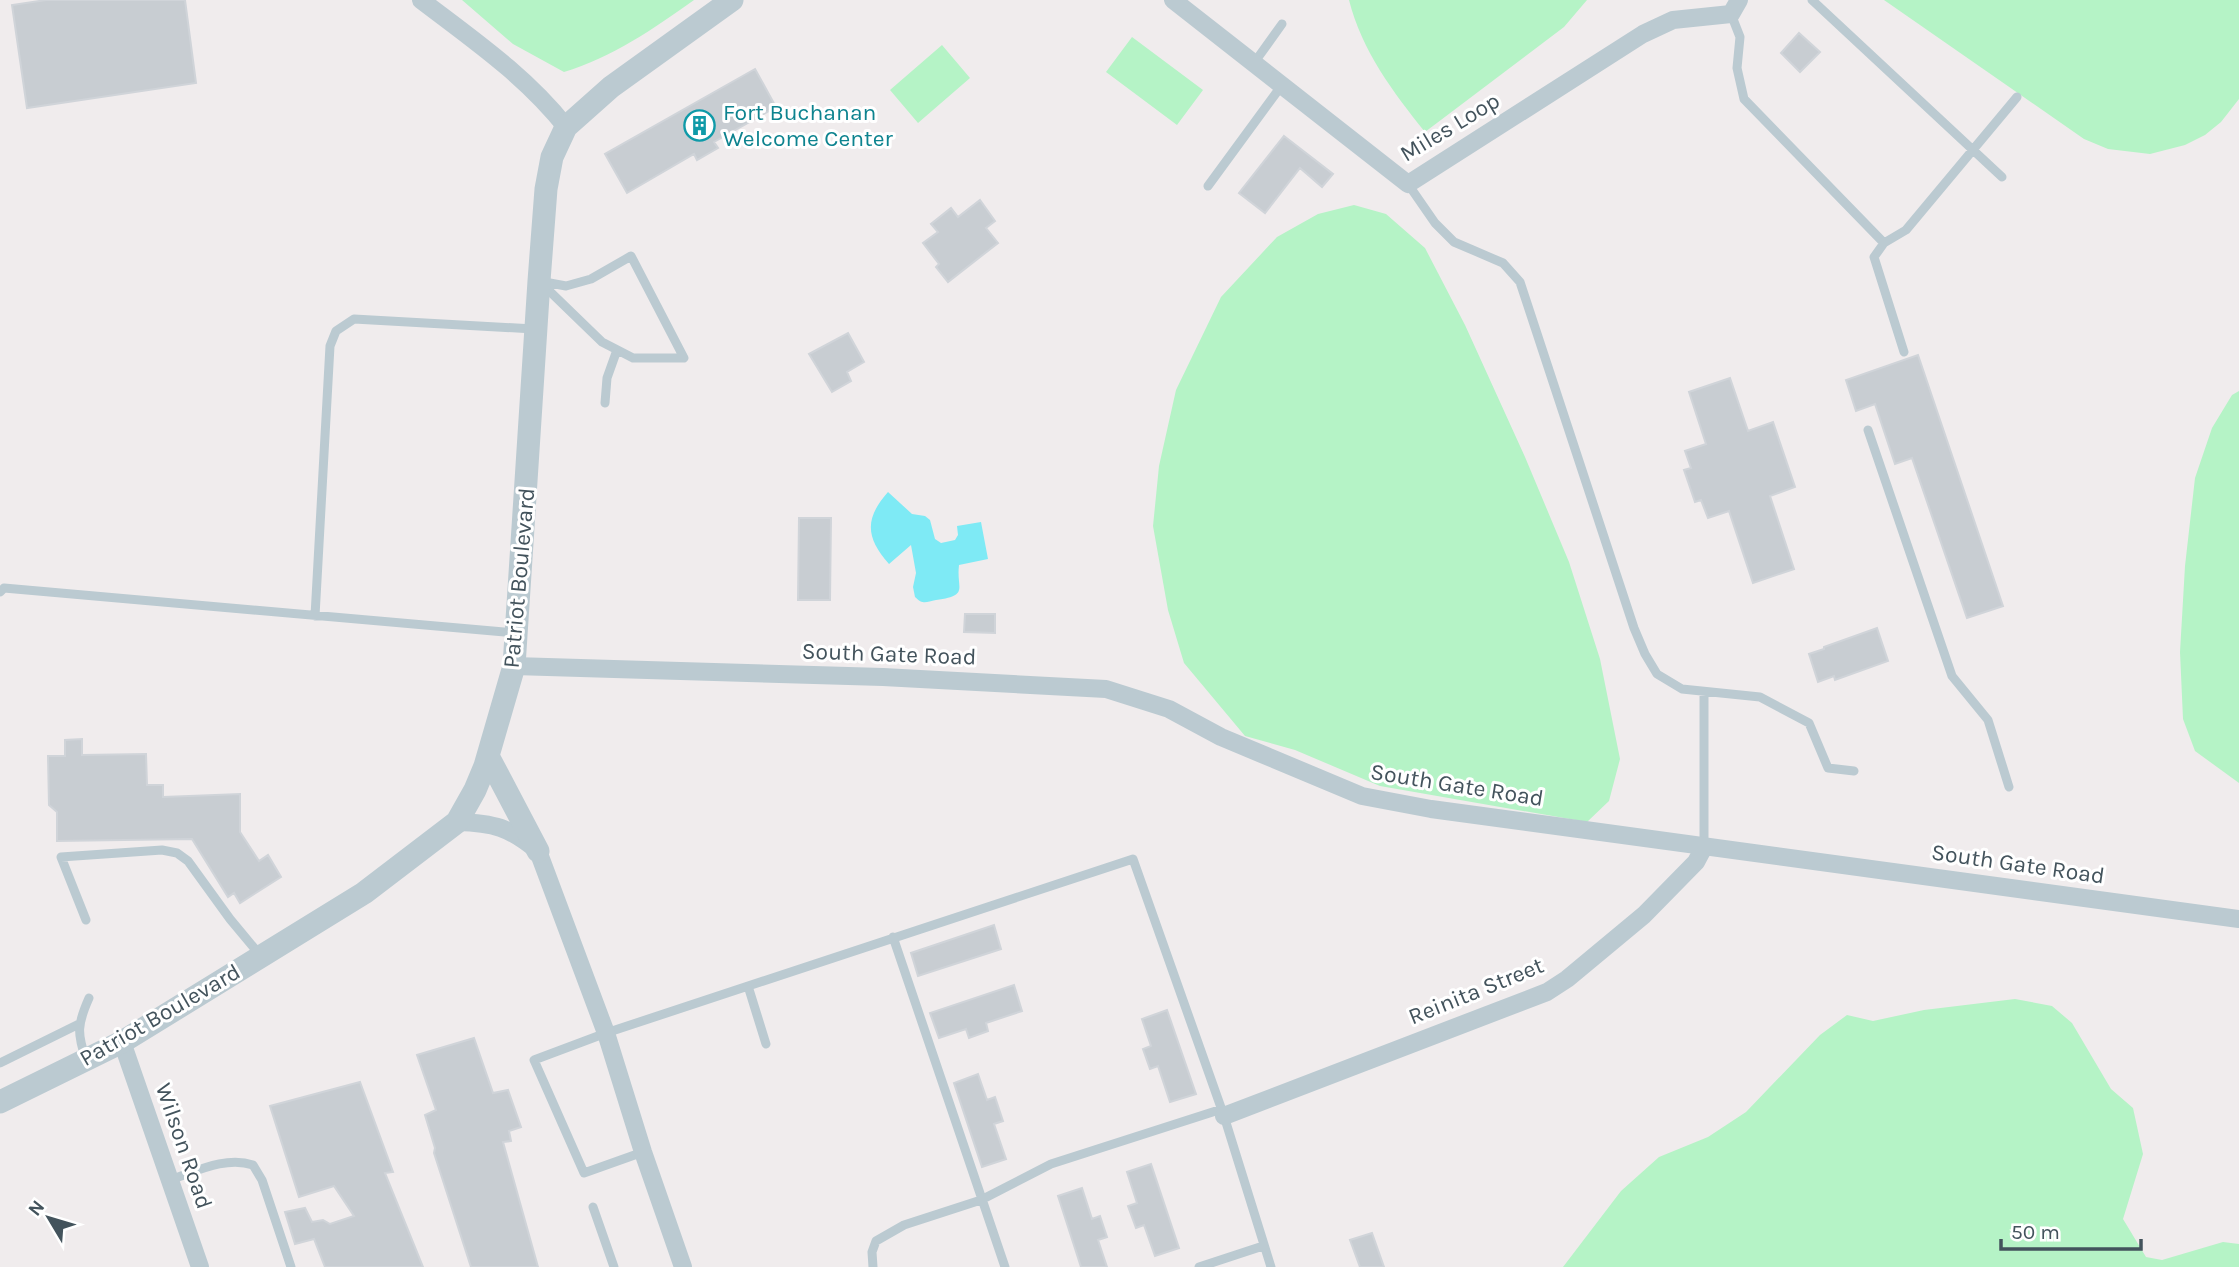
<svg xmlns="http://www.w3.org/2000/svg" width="2239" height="1267" viewBox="0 0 2239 1267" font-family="Karla,sans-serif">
  <rect width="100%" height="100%" fill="#f0eced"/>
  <path fill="#b5f3c6" d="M462,0h232c-39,28 -83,58 -130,72l-51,-28z
    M1349,0h238l-23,27 -139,105c-32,-40 -63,-81 -76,-132z
    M1884,0h355v99l-18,23 -16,13 -20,10 -35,9 -42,-5 -24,-10z
    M1132,37l71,53 -26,35 -71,-53z
    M942,45l28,33 -52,45 -28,-33z
    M1354,205l32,9 39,34 40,77 60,132 44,105 31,97 20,100 -11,42 -22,21 -207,-36 -85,-36 -50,-14 -61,-73 -16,-53 -15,-84 6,-60 17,-76 45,-93 56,-60 41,-23z
    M2239,391v392l-44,-32 -12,-32 -3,-67 5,-86 10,-88 17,-50 20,-33z
    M2015,999l37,7 20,17 39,66 22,19 10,46 -20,65 23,38 16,3 61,-18 16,2v23h-676l58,-76 38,-34 49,-20 38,-25 74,-77 27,-20 26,6 51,-11z"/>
  <path fill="#7eeaf5" d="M888,492l24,22 13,2 5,4 5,19 6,4 14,-3 3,-5 -1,-9 24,-4 7,37 -29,6c-3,24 11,30 -23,35 -10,2 -13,5 -21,-3l-2,-10 3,-14 -5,-28 -22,19c-23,-26 -25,-45 -1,-72z"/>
  <path fill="#c8cdd2" stroke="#d0d4d9" stroke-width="2" d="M46,0h139l11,83 -169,25 -15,-103z
    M1799,33l21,19 -20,20 -19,-19z
    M755,69l21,38 -62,35 4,6 -21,12 -3,-6 -67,39 -22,-39z
    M1284,136l49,38 -11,13 -22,-19 -35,45 -26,-20z
    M980,200l15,21 -9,7 12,15 -50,39 -12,-15 3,-3 -16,-21 15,-11 -7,-8 20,-16 7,9z
    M848,333l16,29 -17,10 4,9 -19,11 -23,-38z
    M1918,355l85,251 -36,12 -55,-160 -17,6 -20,-60 -19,7 -10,-31z
    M1730,378l18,53 25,-9 22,65 -25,9 24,73 -41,14 -24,-72 -21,7 -7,-18 -6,2 -11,-32 7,-2 -6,-17 21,-7 -17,-52z
    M799,518h32l-1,82h-32z
    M965,614h30v19l-31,-1z
    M1877,628l11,33 -53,19 -1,-4 -16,6 -9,-28 15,-5v-2z
    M82,739v16l64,-1 1,31h16v12l77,-3v38l19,29 9,-6 13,22 -41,26 -6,-10 -6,4 -36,-58 -135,2v-29l-8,-7 -1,-49h17v-16z
    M994,925l7,24 -83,27 -7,-23z
    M1014,985l8,26 -36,12 2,8 -19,7 -3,-9 -27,9 -9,-25z
    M1167,1010l29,84 -26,8 -12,-36 -8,3 -7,-20 8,-3 -9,-27z
    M474,1038l19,55 15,-3 13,37 -12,4 2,10 -8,1 35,125h-67l-37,-114 1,-5 -10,-33 11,-5 -19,-55z
    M978,1074l9,26 8,-3 8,24 -9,3 12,35 -24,8 -28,-84z
    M360,1082l33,90 -8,1 38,94h-98l-11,-28 -19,5 -10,-32 20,-4 7,14 11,-2 7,4 24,-8 -20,-30 -35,11 -29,-91z
    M1151,1164l28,84 -24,8 -11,-31 -8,3 -8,-22 9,-3 -10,-31z
    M1082,1188l10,31 8,-3 7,21 -9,3 9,27h-26l-23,-71z
    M1372,1233l12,34h-24l-10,-27z"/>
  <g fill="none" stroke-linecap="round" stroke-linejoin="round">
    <path stroke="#bbcad1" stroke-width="9" d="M1812,0l190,177
      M1731,14l9,23 -3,31 7,31 140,144
      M1254,63l28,-39
      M1408,184l27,39 19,19 49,21 17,19 114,346 11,26 12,20 25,15 78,8 49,26 19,45 26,3
      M1208,186l74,-101
      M631,256l53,102h-51l-31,-16 -63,-61 27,5 25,-7z
      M1904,352l-30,-95 10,-14 22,-13 111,-133
      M605,403l2,-25 10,-28
      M1868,430l84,246 36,44 21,67
      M0,592l4,-4 512,45
      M315,616l15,-270 6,-15 18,-12 180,10
      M1704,847v-154
      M86,920l-25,-63 101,-7 15,3 11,8 42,58 30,36
      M893,937l112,330
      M748,986l18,58
      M86,1060c-9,-27 -9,-35 3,-62
      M0,1063l79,-39
      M643,1152l-59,21 -50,-113 72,-27 527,-174 91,257 47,151
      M170,1180c27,-9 56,-24 83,-15l9,15 29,87
      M593,1207l21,60
      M873,1267l-1,-15 4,-11 28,-16 77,-25 70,-36 171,-55
      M1199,1267l64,-21"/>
    <path stroke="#bbcad1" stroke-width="18" d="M421,0c51,39 105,76 145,127
      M1173,0l235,184 235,-150 30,-14 58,-6 8,-14
      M514,666l369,11 223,12 63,20 52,28 141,59 69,13 808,110
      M457,822c37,1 52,5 81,29l68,182 37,119 40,115
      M122,1042l78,225
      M1224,1116l323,-124 20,-13 77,-64 52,-53 8,-15"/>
    <path stroke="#bbcad1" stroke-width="23" d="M488,756l50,95
      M0,1102l122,-60 242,-149 93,-71 18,-32 10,-24 29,-100 25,-385 7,-92 6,-32 14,-30 45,-40 121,-87"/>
  </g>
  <defs>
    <symbol id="building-ring" viewBox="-11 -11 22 22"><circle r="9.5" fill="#fff" stroke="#0f9aa8" stroke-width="1.5"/><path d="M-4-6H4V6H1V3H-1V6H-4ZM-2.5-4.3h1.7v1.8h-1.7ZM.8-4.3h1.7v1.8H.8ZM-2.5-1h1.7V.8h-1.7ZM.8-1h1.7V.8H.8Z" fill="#0f9aa8"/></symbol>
  </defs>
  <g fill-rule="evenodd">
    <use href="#building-ring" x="682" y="108" width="35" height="35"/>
  </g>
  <g text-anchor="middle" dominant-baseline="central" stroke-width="6" stroke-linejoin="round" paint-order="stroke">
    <g font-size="23" fill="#0d838f" stroke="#fff" text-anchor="start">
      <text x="723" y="112">Fort Buchanan<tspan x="723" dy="26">Welcome Center</tspan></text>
    </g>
    <g font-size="23" fill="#43535c" stroke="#fff">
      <text transform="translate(1450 127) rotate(-31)">Miles Loop</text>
      <text transform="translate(519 578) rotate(-85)">Patriot Boulevard</text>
      <text transform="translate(889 654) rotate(2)">South Gate Road</text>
      <text transform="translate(1457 785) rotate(9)">South Gate Road</text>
      <text transform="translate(2018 864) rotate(8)">South Gate Road</text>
      <text transform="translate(1476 991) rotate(-22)">Reinita Street</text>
      <text transform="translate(160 1015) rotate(-30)">Patriot Boulevard</text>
      <text transform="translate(184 1146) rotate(71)">Wilson Road</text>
    </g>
  </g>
  <g transform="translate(49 1218) rotate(308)" stroke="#ffffff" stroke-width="5" paint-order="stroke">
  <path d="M0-5L12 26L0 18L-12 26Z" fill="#43535c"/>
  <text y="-10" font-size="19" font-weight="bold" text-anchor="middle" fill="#43535c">N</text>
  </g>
  <path d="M2001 1239v10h140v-10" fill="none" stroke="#43535c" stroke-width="3.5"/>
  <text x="2011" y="1239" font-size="21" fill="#43535c" stroke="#ffffff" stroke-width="5" paint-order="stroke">50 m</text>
</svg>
